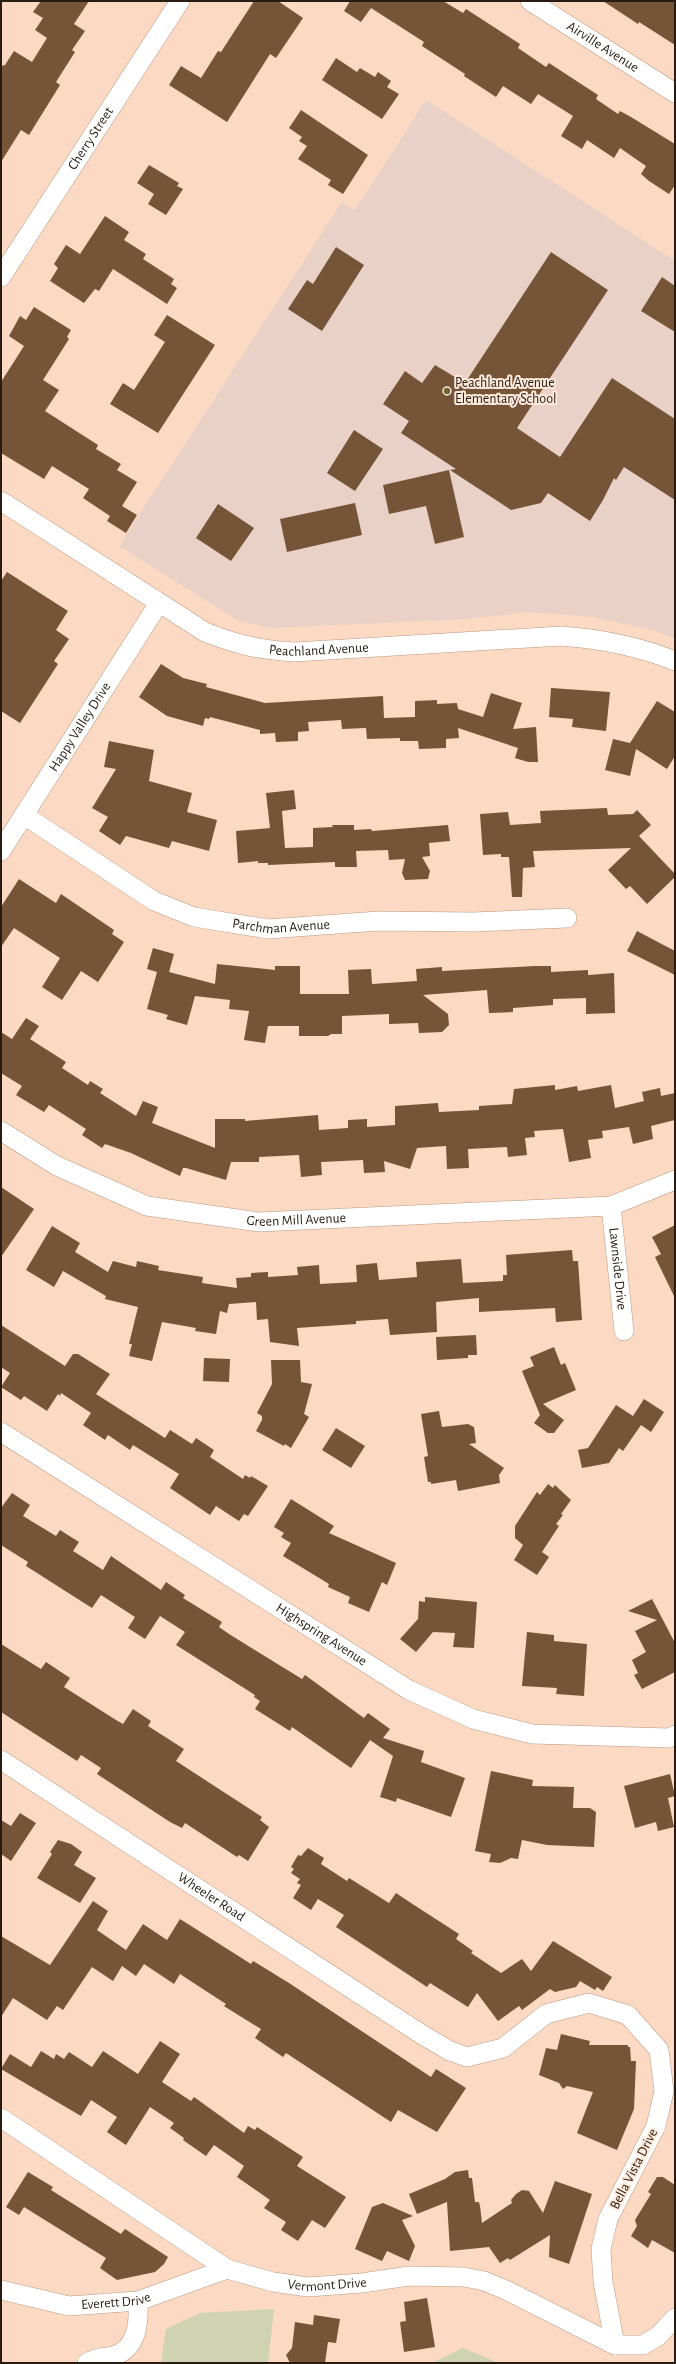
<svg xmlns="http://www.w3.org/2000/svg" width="676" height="2364" viewBox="0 0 676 2364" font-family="'Alegreya Sans',sans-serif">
  <rect width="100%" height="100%" fill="#fbd9c2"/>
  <path fill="#e9d1c7" d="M426,100l249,161v378l-19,-8 -62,-14 -64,-5 -64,7 -195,9 -32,-7 -120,-75 223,-344 13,8z"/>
  <path fill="#cfd3b3" d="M274,2309l-6,54h-107l5,-34 34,-16z
    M463,2348l36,15h-67z"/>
  <path fill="#765437" d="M41,1h48l-15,23 11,7 -13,19 3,2 -19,30 4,3 -31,50 -8,-5 -20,32v-96l4,-1 9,-14 18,11 15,-24 -12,-8 8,-12 -10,-6z
    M254,1h24l25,17 -27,40 -6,-4 -43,68 -58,-37 12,-19 20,12 17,-27 3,1z
    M350,1h93l20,12 3,-4 54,35 -2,4 28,19 3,-4 49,32 -2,4 22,15 2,-3 11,6 44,27v41l-6,9 -20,-13 -8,-7 5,-8 -26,-18 -6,10 -27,-18 -5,9 -21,-13 12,-20 -27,-17 -8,-5 -7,10 -28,-18 -7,11 -32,-21 1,-2 -43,-28 2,-4 -53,-34 -10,14 -17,-11z
    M603,1h72v44l-36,-23 -1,2z
    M336,58l21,14 3,-4 15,9 3,-5 13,9 -4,6 12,7 -17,25 -60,-39z
    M301,110l67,45 -25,39 -15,-9 3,-5 -33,-21 9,-13 -8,-5 3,-4 -13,-9z
    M149,165l30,18 -2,3 6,3 -17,26 -18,-11 6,-10 -17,-11z
    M105,216l24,16 -5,8 22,14 -3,5 31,20 -3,5 6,4 -10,16 -54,-35 -14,22 -4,-2 -11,14 -34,-22 8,-13 -4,-4 12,-19 14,9z
    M336,247l28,18 -42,66 -34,-22 19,-29 6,4z
    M551,252l57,38 -91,138 43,29 52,-79 63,41v81l-51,-33 -8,13 -2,-2 -11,22 -13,21 -42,-28 -7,10 -30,7 -61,-40 6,-1 -55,-36 8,-12 -26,-17 22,-33 17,12 13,-18 30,18z
    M662,277l13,9v46l-34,-21z
    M34,307l37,23 -4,7 2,2 -26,41 16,10 -14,21 53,34 -2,4 25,15 -4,6 20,12 -15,24 15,9 -11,18 -19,-12 3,-5 -27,-18 6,-9 -37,-23 -8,13 -43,-26v-71l23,-36 -15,-10 11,-20 6,4z
    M167,315l48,30 -57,88 -48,-29 13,-21 11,7 31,-48 -11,-7z
    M354,430l29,19 -28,42 -28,-18z
    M449,470l15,67 -29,7 -9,-38 -37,8 -6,-29z
    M355,503l7,32 -75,17 -7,-33z
    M218,504l36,24 -23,33 -35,-23z
    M7,572l61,39 -12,19 13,9 -15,22 4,3 -38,59 -19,-12v-130z
    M161,664l22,14 24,6 -1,3 59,16 118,-7 1,22 31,-1v-16l22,-1v4l20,-1 1,6 25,8 8,-24 31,10 -9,26 23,-2 2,35h-10l-13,-4 3,-10 -60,-20 1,10 -13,1v9l-27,1 -1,-8h-18v-3l-33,1 -1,-11 -24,1 -1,-9 -33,2 1,9 -11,1v9l-22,1 -1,-9 -15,1v-4l-50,-13 -1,2 -4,-1 -2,8 -36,-10 -28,-19z
    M551,688l59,4 -4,39 -34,-4 1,-8 -24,-2z
    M657,701l18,11v44l-8,13 -31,-20 -6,27 -25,-6 8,-31 17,4z
    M109,741l45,9 -5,31 43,12 -5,19 30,8 -8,31 -37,-10 -3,7 -43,-12 -6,9 -21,-14 9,-14 -16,-9 24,-39 -12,-2z
    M294,790l2,19 -14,2 3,37 28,-1v-19l20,-1 -1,-2h22v5l17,-1 1,2 76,-6 2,16 -21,2 1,13 -8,1 8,14 -2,8 -23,1 -3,-7 3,-14 -16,1 -1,-10 -32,1 1,16h-22v-5l-67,3v-2h-10v-2l-20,2 -2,-32 34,-3 -4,-35z
    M607,808l1,7 25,-1 4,-4 14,15 -12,11 36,38v3l-28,27 -17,-18 -4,3 -18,-19 23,-22 -98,3 2,16 -12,1 -1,29h-10l-3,-40h-8v-3l-18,1 -3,-41 28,-2 2,13 31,-2 -1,-12z
    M19,879l37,24 5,-9 53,36 -2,4 12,8 -26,40 -17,-11 -19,29 -20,-13 18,-29 -46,-30 -13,19v-40z
    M637,931l38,20v24l-48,-24z
    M153,948l21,6 -5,18 46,12 2,-20 58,6v-4h25v28h49l-1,-24 23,-1 1,15 45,-3 -1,-12 26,-2v4l93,-5h16v6l37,-2v5l26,-2 1,40 -29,1v-16l-33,1v6l-40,3v4l-24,1 -2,-23 -64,5 25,19 1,11 -7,7 -23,1 -1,-10 -29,1v-10l-47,2v18h-11l-3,2h-29v-10h-31l-3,17 -21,-3 5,-29 -20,-2 1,-9 -35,-4 -8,29 -21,-6 2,-4 -21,-6 10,-37 -10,-3z
    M26,1018l13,8 -9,13 36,23 -4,6 26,17 2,-4 13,8 -3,4 36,23 7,-15 15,6 -6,16 63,25v-29h30v2l73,-6 1,15 29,-2v-8l19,-1v8l28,-2v-19l43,-3 1,9 40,-2v-4l33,-2 2,-15 41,-4v5l22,-4 1,5 33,-6 4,23 29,-7 -2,-9 18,-4 1,8 14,-3v27l-24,6 2,13 -20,5 -4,-17 -27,4 1,7 -15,2 3,18 -22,4 -6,-33 -29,2 1,6 -10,1 2,17 -19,2 -1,-10 -39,2 1,19 -22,1 -1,-23 -29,2 -7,21 -26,-8 1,11 -21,1 -1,-13 -42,2 1,13 -21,2 -2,-22 -40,2v5h-28l-5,18 -40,-12h-3l-3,8 -49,-23 -26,-9 -3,4 -20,-13 4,-6 -37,-24 -5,7 -28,-17 6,-9 -21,-13v-41l11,7z
    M1,1187l33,22 -33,48z
    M675,1225v73l-20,-41 6,-3 -9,-17z
    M52,1226l28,17 -5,9 33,20 5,-11 23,6 1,-6 22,5 -1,4 45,7 -1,6 35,5 -1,-10 15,-1v-4l17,-1v5l30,-2 -1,-8 22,-2 1,19 37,-2 -1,-17 21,-2 2,17 38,-3 -1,-15 45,-3 2,24 40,-2v-6h4l-1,-20 66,-5 1,11h5l4,59 -26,2 -1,-14 -76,4v-14l-43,4 1,30 -47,3 -2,-16 -32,2v3l-59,4 2,18 -29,-4 -2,-23 -11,1 -1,-18 -27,2 -2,9 -7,-2 -4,23 -21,-3 1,-3 -34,-6 -10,39 -23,-5 3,-12h-3l9,-37 -33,-8 1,-3 -43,-25 -9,16 -28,-17z
    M1,1325l64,41 8,-12h5l32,20 -14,20 69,44 5,-8 22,14 4,-6 18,12 -4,7 33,22 2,-4 5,3 1,-2 17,10 -20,30 -4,-2 -5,7 -23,-15 -6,9 -40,-27 9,-14 -46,-29 -3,5 -22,-15 -3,5 -22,-15 8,-12 -30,-20 -1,3 -2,-2 -11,17 -23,-15 -3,4 -20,-13 9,-14 -9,-6z
    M476,1335l1,20h-9v3l-31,2 -1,-23z
    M554,1347l7,18 4,-2 11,27 -33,14 21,16 -10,13h-6l-14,-10 6,-8 -18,-44 12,-5 -4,-9z
    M204,1358l26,1 -1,23 -26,-1z
    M271,1360h29l1,22 11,2 -8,30 5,3 -18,31 -6,-4 -1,2 -28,-15 6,-11v-4l-5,-3 15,-29z
    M644,1399l20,13 -13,20 -10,-7 -18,26 -4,-3 -10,15 -27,5 -4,-18 10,-2 28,-43 17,11z
    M439,1411l3,16 26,-3 6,3 2,16 -7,1 35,24 -5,7 1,8 -42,8 -2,-11 -25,4v-2h-3l-4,-25 4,-1 -7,-42z
    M336,1428l29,18 -14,22 -29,-18z
    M548,1484l5,4 2,-3 16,15 -10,14 2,1 -7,9 3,2 -17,26 7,5 -12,18 -23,-15 9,-15 -8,-7v-12l22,-34 3,3z
    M12,1493l18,12 -7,11 33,20 4,-6 19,12 -6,9 30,19 8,-14 50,34 5,-8 19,13 -2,3 39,24 -3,5 10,7 73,45 3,-4 59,43 4,-5 22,16 -7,9 41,13 -3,11 44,16 -14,39 -54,-19 -1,4 -16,-5 13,-41 -23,-16 -19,28 -59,-41 -2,4 -35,-22 5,-8 -6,-4 1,-2 -79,-50 9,-13 -25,-16 -15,23 -17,-11 7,-11 -34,-22 -9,13 -66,-42 2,-4 -27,-17v-37z
    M291,1499l43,27 -5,7 67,30 -9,22 -5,-3 -13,30 -21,-9 2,-6 -22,-10 1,-3 -46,-28 8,-13 -10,-6 3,-4 -10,-6z
    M425,1597l52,5 -3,46 -21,-1 2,-14 -22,-1 -17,20 -16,-13 18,-20 1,-18 6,1z
    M652,1599l23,44v29l-33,17 -8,-14 4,-2 -6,-13 14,-8 -11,-21 22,-11 -29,-9z
    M527,1632l27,3v6l33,3 -3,52 -28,-2 1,-6 -35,-2z
    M1,1644l40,25 5,-7 24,16 -6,9 52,33 7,4 10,-15 18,12 -3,5 36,23 -8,12 86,56 -2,3 9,7 -21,34 -9,-6 -2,2 -52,-34 -3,5 -12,-6 -73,-48 4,-6 -20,-13 -4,6 -76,-49z
    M491,1771l42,9 -1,6 42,1 -1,21h17l6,4 -2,35 -47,-2 -25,-5 -4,19 -7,-1 -11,5 -11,-1 2,-8 -16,-3z
    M670,1774l5,22 -7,2 6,29 -16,4 -2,-9 -21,6 -11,-42z
    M20,1813l16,10 -25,38 -10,-7v-34l10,6z
    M58,1840l13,4 11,8 -8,13 22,13 -16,25 -43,-25 15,-24 -2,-2z
    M308,1848l16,10 -3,6 26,17 2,-3 40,25 7,-10 18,12 45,29 -3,5 17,12 -2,2 30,20 21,-14 9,12 22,-30 59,36 -9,14 -6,-4 -2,3 -15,-9 -4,6 -21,5 -5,-3 -28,21 -3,-4 -21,15 -21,-28 -9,14 -38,-24 -3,4 -91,-60 8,-12 -26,-16 -7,11 -18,-12 8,-13 -4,-2 3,-4 -9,-6 3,-4 -3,-2 7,-12 3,1z
    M93,1901l15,10 -11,19 29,20 17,-26 24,16 13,-21 71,45 2,-3 36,22 142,94 5,-8 30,19 -29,44 -39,-22 -7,12 -105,-69 -3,4 -28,-19 6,-9 -34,-21 -3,-2 2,-2 -40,-26 -6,-4 -6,10 -30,-20 -8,12 -14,-10 -9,15 -21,-14 -29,43 -6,-4 -10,14 -34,-22 -12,19v-81l49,29z
    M561,2034l29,7 -1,4h39v2h2l1,14h5l-2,48 -17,41 -40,-17 16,-41 -26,-6 -4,3 -4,-6 -20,-8 7,-27 11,2z
    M160,2041l20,13 -18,28 29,19 3,-4 50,36 4,-7 7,4 2,-3 46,30 -6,9 49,31 -21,31 -13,-8 -14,21 -17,-11 5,-8 -22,-14 6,-8 -33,-23 7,-11 -30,-21 -8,11 -23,-16 1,-2 -14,-10 4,-5 -24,-16 -24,38 -19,-13 10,-15 -26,-17 -10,16 -80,-47 9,-15 21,13 10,-16 13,8 2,-5 8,5 5,-7 23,15 11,-16 35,23z
    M468,2170l1,8h3l3,24h4l1,4 2,17 30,-20 -1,-3 5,-6 6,-4 7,1 14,22 12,-32 37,13 -23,70 -20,-7 1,-22 -40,25 -2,-2 -8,5 -11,-16 -39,4 -3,-49 -30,12 -8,-20 36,-15 10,-7z
    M28,2172l25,15 -2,3 70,44 4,-5 43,28 -4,7 -9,8 -38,8 -17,-12 6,-10 -82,-51 -5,8 -13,-8z
    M657,2177h6l12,8v68l-23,-13 -4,8 -17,-12 6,-10 -2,-6 16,-26 -3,-2z
    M383,2203l30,13 -11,4 13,26 -6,15 -22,-10 -5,10 -27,-12 17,-42z
    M427,2298l8,49 -31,5 -4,-30 6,-1 -2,-19z
    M314,2315l26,4 -4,24 -8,-1 -3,21h-35l-4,-8 6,-7 3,-26 18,3z"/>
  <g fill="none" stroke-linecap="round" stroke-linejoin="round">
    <defs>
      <g id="minor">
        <path id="s1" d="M530,1l145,92"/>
        <path id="s2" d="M1,277l179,-276"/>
        <path id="s3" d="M1,501l204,131c32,13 56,18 90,20l266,-16c40,3 77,10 114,25"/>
        <path id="s4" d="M24,815l130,86 40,16 74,12 111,-8 94,1 94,-4"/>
        <path id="s5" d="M1,851l158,-248"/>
        <path id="s6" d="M1,1131l56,35 90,40 112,16 352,-16 64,-26"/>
        <path id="s7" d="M611,1206l13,125"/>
        <path id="s8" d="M1,1432l408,258 64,29 59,15 137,4 6,-3"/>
        <path id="s9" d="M1,1760l420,274 29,17 17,6 36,-9 43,-34 43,-11 39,12 31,35 5,41 -8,35 -48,93 -7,30 2,33 12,63"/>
        <path id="s10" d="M1,2118l226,151 46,13 35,5 54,-4 47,-7 55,1 20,4 22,9 109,55h28l15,-9 17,-18"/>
        <path id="s11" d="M1,2290l68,16 69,-5 89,-32"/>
        <path d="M87,2363c9,-6 16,-5 26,-7 25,-7 26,-34 25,-55"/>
      </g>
    </defs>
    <use href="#minor" stroke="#b89983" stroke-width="20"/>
    <use href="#minor" stroke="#fff" stroke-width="19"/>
  </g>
  <circle fill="#6f6532" stroke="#fee9db" stroke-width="1.5" cx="447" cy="391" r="4"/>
  <g text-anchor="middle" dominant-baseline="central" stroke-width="4" stroke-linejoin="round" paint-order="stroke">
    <g font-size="14" fill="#271b12" stroke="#fee9db">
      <text stroke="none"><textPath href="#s1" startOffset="86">Airville Avenue</textPath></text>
      <text stroke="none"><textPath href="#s2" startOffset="165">Cherry Street</textPath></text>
      <text stroke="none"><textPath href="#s3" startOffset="359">Peachland Avenue</textPath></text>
      <text stroke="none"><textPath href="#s5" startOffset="147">Happy Valley Drive</textPath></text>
      <text stroke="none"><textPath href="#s4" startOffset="287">Parchman Avenue</textPath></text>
      <text stroke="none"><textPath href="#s6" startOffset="315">Green Mill Avenue</textPath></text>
      <text stroke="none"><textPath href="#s7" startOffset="63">Lawnside Drive</textPath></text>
      <text stroke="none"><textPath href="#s8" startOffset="379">Highspring Avenue</textPath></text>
      <text stroke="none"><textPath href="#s9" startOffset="251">Wheeler Road</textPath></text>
      <text transform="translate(634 2169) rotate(-63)">Bella Vista Drive</text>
      <text stroke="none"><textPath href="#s10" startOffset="374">Vermont Drive</textPath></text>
      <text stroke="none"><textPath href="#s11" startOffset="117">Everett Drive</textPath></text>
    </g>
    <g font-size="14" fill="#271b12" stroke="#fee9db" text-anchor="start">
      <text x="455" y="383">Peachland Avenue<tspan x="455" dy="16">Elementary School</tspan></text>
    </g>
  </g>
  <rect width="676" height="2364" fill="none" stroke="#271b12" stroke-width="4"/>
</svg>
